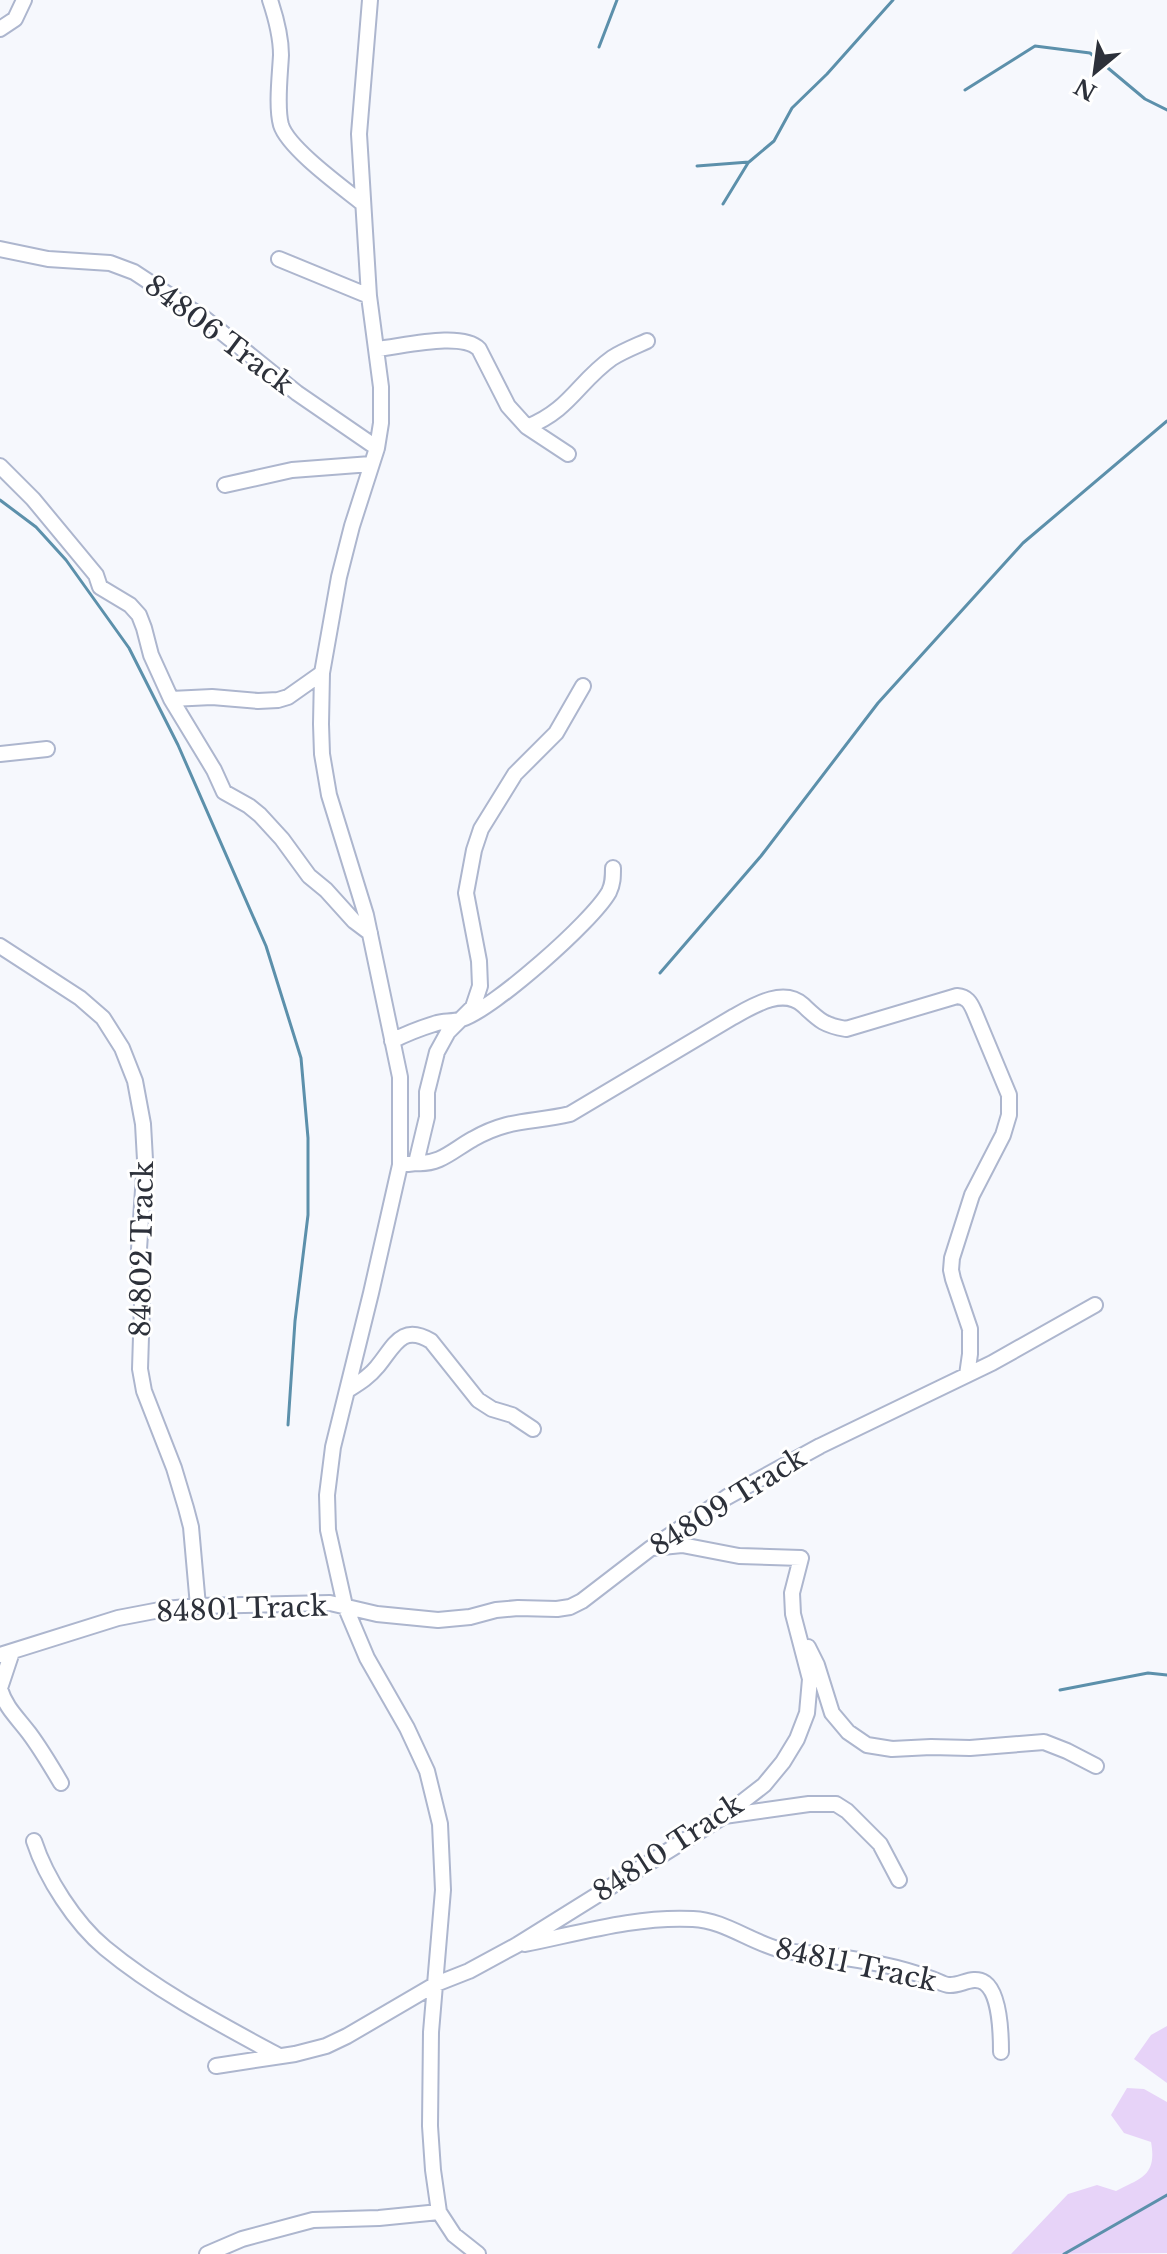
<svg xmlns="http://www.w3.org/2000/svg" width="1167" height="2254" viewBox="0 0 1167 2254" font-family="'Libre Baskerville',serif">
  <rect width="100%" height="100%" fill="#f6f8fd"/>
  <path fill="#e7d3f8" d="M1167,2026v57l-33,-24 17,-24z
    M1127,2088l17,1 23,13v151l-156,1 57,-60 29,-9 19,6c26,-13 41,-16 35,-49l-27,-9 -13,-18z"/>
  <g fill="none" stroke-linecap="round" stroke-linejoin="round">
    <path stroke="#5c90ab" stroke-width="3" d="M599,47l18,-47
      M965,90l70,-44 55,7 55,46 22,11
      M697,166l52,-4 25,-21 18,-33 35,-34 66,-74
      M723,204l25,-41
      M0,500l36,27 30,33 63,88 49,97 88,201 35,112 7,80v77l-13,106 -7,104
      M660,973l101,-117 117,-153 145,-160 144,-122
      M1060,1690l88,-17 19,2
      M1064,2254l103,-59"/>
    <defs>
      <path id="minor" d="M270,0c6,18 11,36 11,55 -1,20 -5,52 0,70 7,23 61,62 81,78
        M370,0l-11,134 10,162 12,91v36l-4,25 -25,78 -13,51 -17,96 -1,51 1,30 7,41 37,120 34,162v88l-29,128 -38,154 -6,48 1,35 17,76 22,52 40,70 20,43 13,53 3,66 -12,142 -1,94 3,44 6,42 15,23 24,19
        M0,29l15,-10 9,-19
        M0,249l48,10 62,4 24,9 70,46 93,75 80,55
        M279,259l90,37
        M376,349c25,-2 85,-18 103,0l29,57 19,21 41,27
        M527,427c43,-17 51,-45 85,-69 11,-7 24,-12 35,-17
        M0,466l33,33 63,76 4,12 30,18 9,10 5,13 7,27 20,44 43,71 10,22 25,14 11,9 22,24 27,37 17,14 28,31 16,12
        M225,485l67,-15 79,-6
        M171,699l41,-2 46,4 20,-1 10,-3 34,-24
        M0,754l47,-5
        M0,946l80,52 23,20 19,30 13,33 8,43 2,36 -6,89 3,55 -2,65 4,22 30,77 12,40 5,19 7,79
        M392,1041c15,-8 29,-13 45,-18 8,-2 17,-1 25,-4 32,-11 130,-97 147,-127 4,-8 4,-15 4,-24
        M416,1163c24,2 37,-13 57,-24 36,-21 60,-16 97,-25l163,-97c20,-11 50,-30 70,-12 16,15 20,20 43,24l111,-33c10,1 13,6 17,15l35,84v20l-6,20 -31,60 -20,63 -1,12 2,9 17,50v25l-3,21
        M408,1164l8,-1 11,-46v-25l10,-40 11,-20 25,-25 7,-21 -1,-25 -13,-68 8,-43 7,-21 34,-55 41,-41 27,-47
        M348,1390c11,-7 21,-13 29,-23 17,-20 24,-44 54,-26l47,59 14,9 20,6 21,14
        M808,1647l9,18 15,48 16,19 19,13 25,4 39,-2 39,1 74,-6 23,9 29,15
        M0,1655l118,-37 47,-9 33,-3 132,-3 47,11 61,6 32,-3 26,-7 22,-2 39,1 13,-2 12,-6 69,-53 76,-51 93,-51 172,-83 103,-58
        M0,1688l12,-36
        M0,1689c6,19 17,28 29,44 12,16 22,33 32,50
        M724,1816l85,-12h27l11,7 33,33 19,36
        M34,1841c12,37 41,82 71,107 52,43 115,76 174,108
        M525,1944c55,-11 111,-28 168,-25 30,1 56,22 85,30 16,5 32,3 48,6 35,5 73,11 106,24 6,2 12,6 17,6 12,1 24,-10 36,-2 15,11 16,51 16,69
        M216,2066l79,-12 31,-8 21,-10 89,-52 33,-13 48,-26 207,-129 40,-31 19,-23 14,-23 10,-26 3,-34 -17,-65 -1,-21 9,-35 -62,-2 -57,-11 -30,3
        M207,2254l35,-15 71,-19 66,-2 60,-6"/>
    </defs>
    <use href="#minor" stroke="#adb6ce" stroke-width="18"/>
    <use href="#minor" stroke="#fff" stroke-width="14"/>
  </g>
  <g text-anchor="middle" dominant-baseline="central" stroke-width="6" stroke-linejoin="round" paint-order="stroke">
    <g font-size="28" fill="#2d313a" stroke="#fff">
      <text transform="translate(219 335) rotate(37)">84806 Track</text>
      <text transform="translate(142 1249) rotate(-89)">84802 Track</text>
      <text transform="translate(728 1502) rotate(-32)">84809 Track</text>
      <text transform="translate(242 1609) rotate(-2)">84801 Track</text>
      <text transform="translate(668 1848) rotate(-33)">84810 Track</text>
      <text transform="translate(856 1965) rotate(12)">84811 Track</text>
    </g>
  </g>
  <g transform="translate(1095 72) rotate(209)" stroke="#ffffff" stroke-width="6" paint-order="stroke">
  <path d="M0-6L14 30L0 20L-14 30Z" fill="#2d313a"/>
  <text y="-12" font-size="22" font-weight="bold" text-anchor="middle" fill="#2d313a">N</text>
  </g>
</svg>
